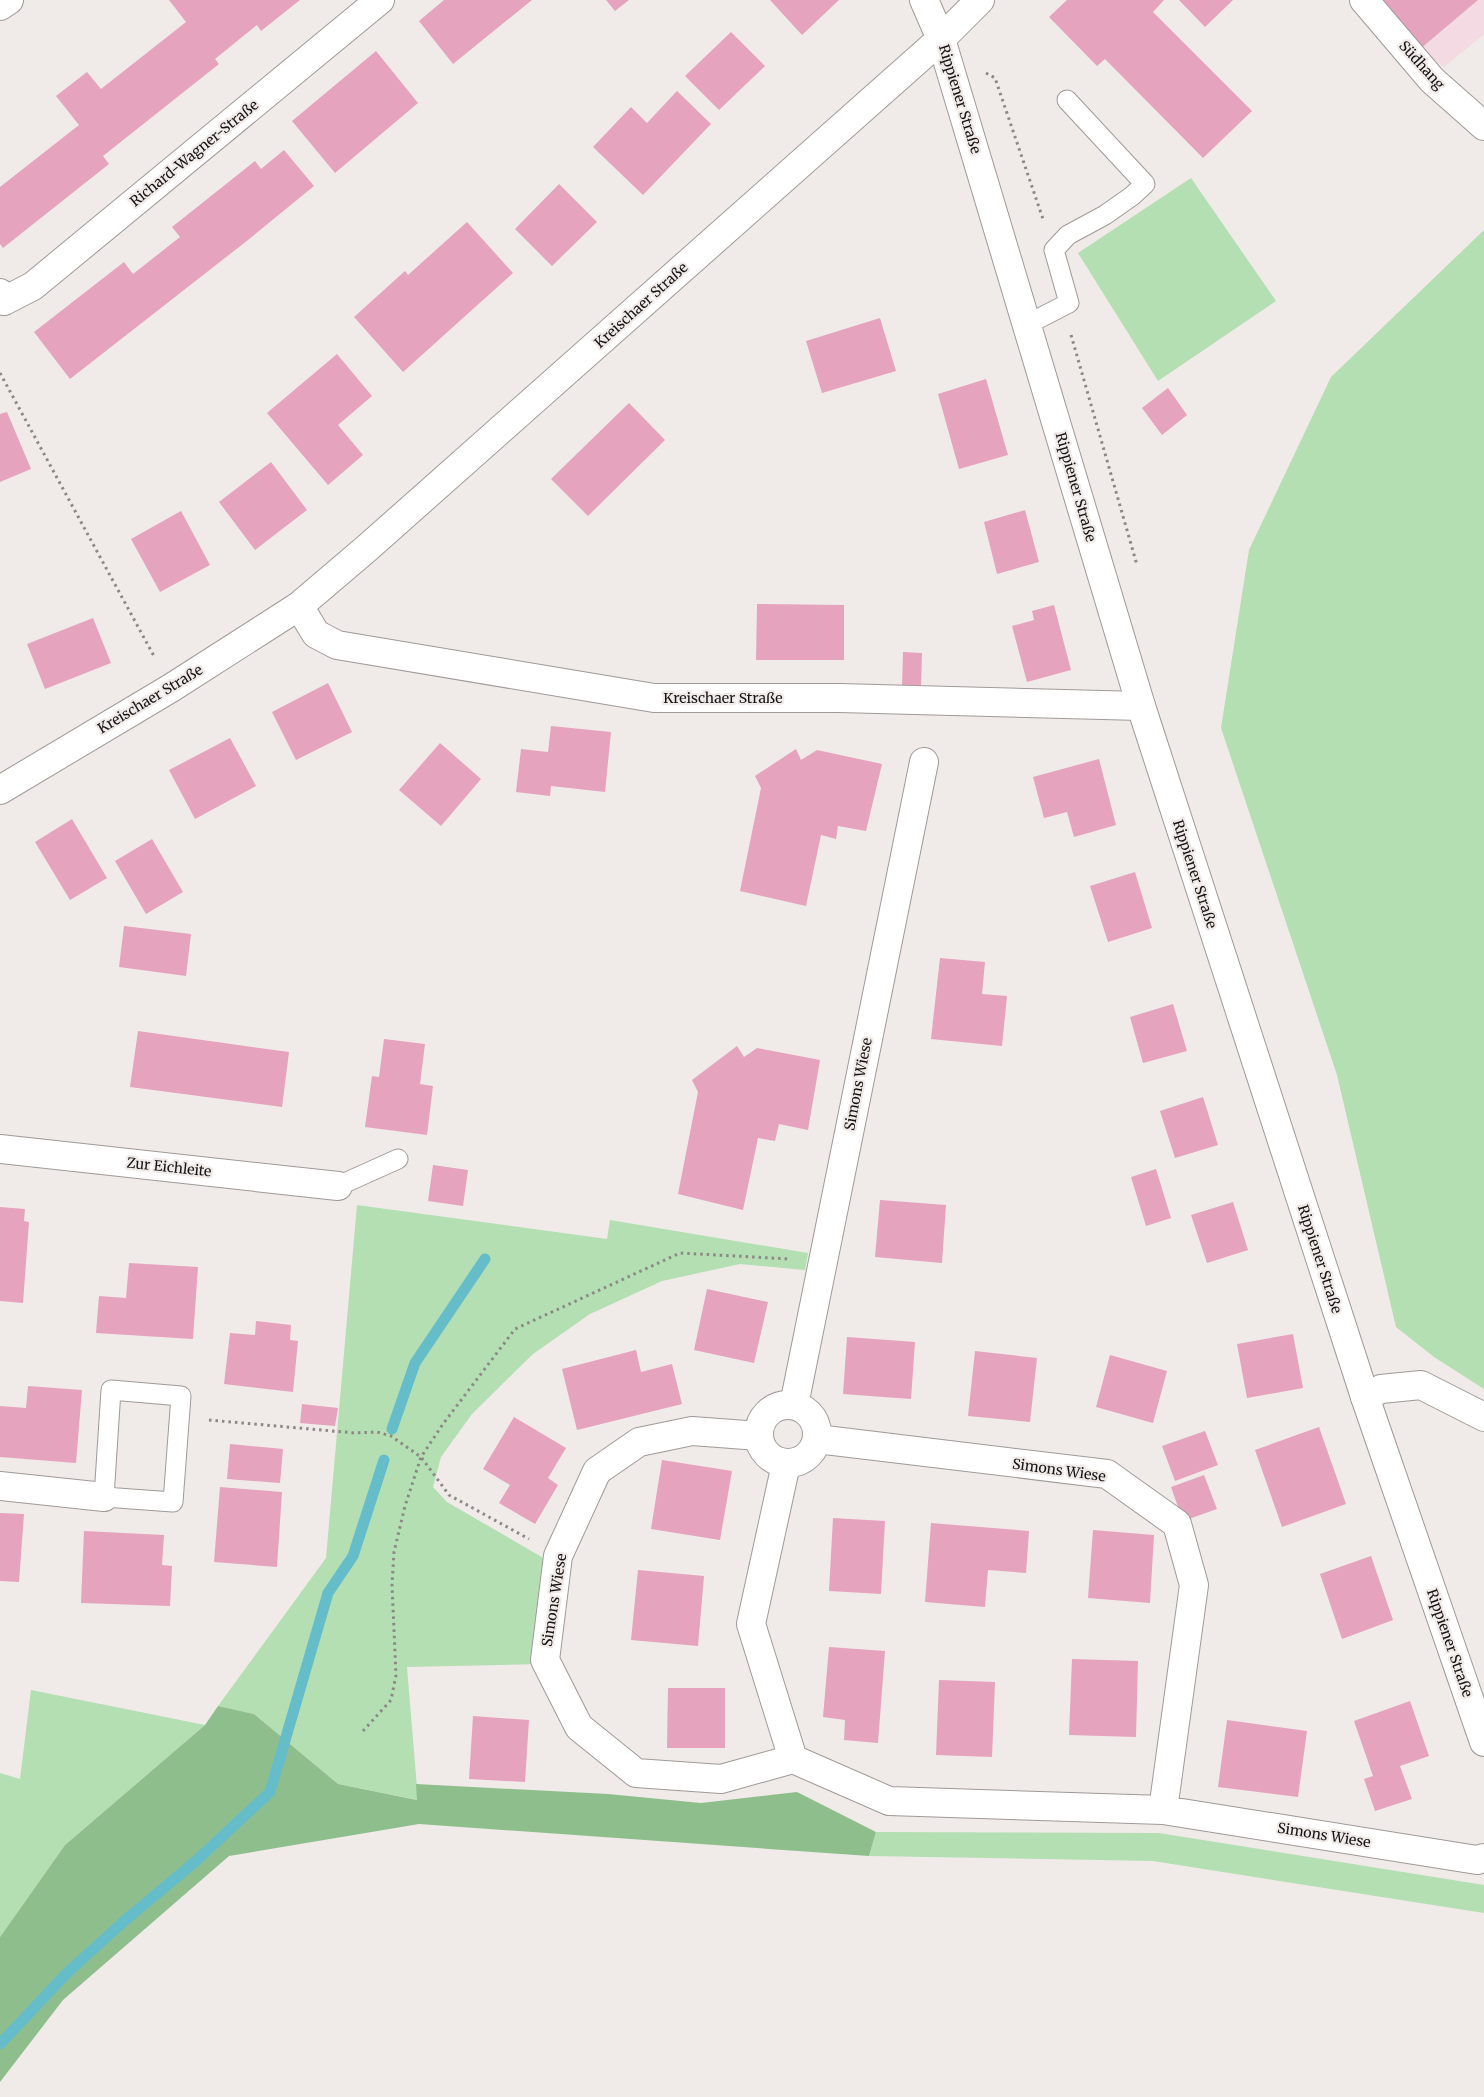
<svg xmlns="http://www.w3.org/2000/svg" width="1484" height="2097" viewBox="0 0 1484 2097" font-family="Merriweather,serif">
  <rect width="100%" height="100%" fill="#f0eae8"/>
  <path fill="#f3dae3" d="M1379,0h105v34l-40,33 -24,-18z"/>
  <path fill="#b4dfb2" d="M1191,178l85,123 -118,80 -80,-128z
    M1484,230v1159l-50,-32 -38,-30 -59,-252 -116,-347 28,-178 82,-173z
    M357,1205l250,34 3,-19 198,33 -3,17 -65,-6 -78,17 -72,33 -57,40 -61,60 -31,43 -8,30 14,15 100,58 -9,104 -131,3 11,133 -80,-16 -84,-70 -36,-8 108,-148z
    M31,1690l174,35 -140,120 -65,92v-164l20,6z
    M876,1832l283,1 325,52v28l-331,-52 -284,-5z"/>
  <path fill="#8fbe8d" d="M218,1706l36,8 84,70 79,16 -1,-16 192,10 93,9 96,-11 79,40 -7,24 -450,-32 -190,32 -166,144 -63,82v-145l65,-92 140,-120z"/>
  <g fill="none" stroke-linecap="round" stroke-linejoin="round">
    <path stroke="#66bdca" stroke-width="11" d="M392,1429l23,-66 70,-104
      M0,2044l66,-70 56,-51 75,-63 73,-68 58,-199 25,-37 31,-96"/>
  </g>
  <path fill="#e6a3be" d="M169,0h131l-39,31 -4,-6 -42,34 4,5 -116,92 6,8 -106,84 -3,-4v-57l79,-62 -23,-29 31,-24 14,17 85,-67z
    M444,0h88l-79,64 -34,-43z
    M606,0h23l-14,11z
    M770,0h69l-37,35z
    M1067,0h97l-11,12 99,99 -49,47 -98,-99 -8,7 -48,-49z
    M1179,0h54l-28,27z
    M1379,0h99l-58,49z
    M731,32l34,34 -46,44 -34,-34z
    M376,51l42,52 -83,70 -43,-52z
    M677,91l34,33 -68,71 -50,-48 38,-40 16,16z
    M284,150l30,36 -66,54 -178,139 -36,-47 90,-70 9,12 47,-37 -8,-10 83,-66 6,8z
    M559,184l38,38 -45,44 -37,-37z
    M467,222l46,51 -110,99 -49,-55 51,-46 3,4z
    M880,318l16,53 -74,22 -16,-52z
    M337,354l35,42 -34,29 25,30 -35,30 -61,-72z
    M986,379l22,76 -49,14 -21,-75z
    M1168,388l19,27 -25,20 -20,-27z
    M629,403l36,37 -77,76 -37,-37z
    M7,412l24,57 -31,13v-68z
    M271,462l36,48 -52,40 -36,-48z
    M1025,510l14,52 -42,12 -13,-52z
    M181,511l29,54 -50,27 -29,-53z
    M757,604l87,1v55h-88z
    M1054,605l17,65 -44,12 -15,-56 22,-6 -2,-9z
    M93,618l18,45 -66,26 -18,-45z
    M903,652l19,1 -1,35 -19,-1z
    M328,683l24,49 -56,28 -24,-48z
    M551,726l60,6 -6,60 -54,-6 -1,10 -34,-4 5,-43 27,3z
    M230,738l26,48 -61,33 -26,-49z
    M440,743l41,36 -40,47 -42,-36z
    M796,749l5,11 16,-10 65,14 -16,67 -28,-5 -2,13 -15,-4 -15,71 -66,-15 21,-103 -6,-12z
    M1099,759l17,66 -42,12 -7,-25 -23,6 -11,-41z
    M72,819l35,59 -37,22 -35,-58z
    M152,839l31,53 -37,22 -31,-53z
    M1135,872l17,56 -44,14 -18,-56z
    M124,926l67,8 -5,42 -67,-9z
    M940,958l45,4 -3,32 25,2 -5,50 -71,-7z
    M1173,1004l14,47 -44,12 -13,-46z
    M138,1031l151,21 -7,55 -152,-20z
    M384,1039l41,5 -5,40 13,2 -6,49 -62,-8 7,-51 7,1z
    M737,1046l7,11 13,-9 63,12 -12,70 -29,-6 -4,17 -17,-3 -15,72 -65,-16 20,-102 -6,-12z
    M1203,1097l15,48 -43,13 -15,-47z
    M433,1165l35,5 -5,36 -35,-5z
    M1156,1169l15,49 -25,8 -15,-49z
    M880,1200l66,5 -4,58 -67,-6z
    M1233,1202l15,48 -41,13 -16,-48z
    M0,1207l25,2 -1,12 5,1 -6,81 -23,-2z
    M129,1263l69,4 -5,72 -97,-6 3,-37 27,2z
    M707,1289l61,13 -14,61 -60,-13z
    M256,1321l35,4 -1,15 8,1 -5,51 -69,-8 6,-51 25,2z
    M1293,1334l10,54 -56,10 -10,-54z
    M847,1337l68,5 -4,57 -68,-5z
    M636,1350l5,22 31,-8 10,40 -105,26 -15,-61z
    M975,1351l62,7 -7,64 -62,-6z
    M1110,1355l57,16 -14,52 -57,-16z
    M28,1386l54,4 -6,73 -76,-6v-51l26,2z
    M302,1404l36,4 -3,18 -35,-3z
    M514,1417l52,31 -18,30 10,7 -23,39 -36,-21 11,-18 -27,-16z
    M1319,1427l27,77 -64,23 -27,-77z
    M1205,1431l13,34 -43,16 -13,-35z
    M230,1444l53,5 -3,34 -53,-4z
    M662,1460l70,11 -12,69 -69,-11z
    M1204,1475l13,34 -34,12 -12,-34z
    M220,1487l62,5 -5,75 -63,-5z
    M0,1513l24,1 -5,68 -19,-1z
    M833,1518l52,3 -4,73 -52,-3z
    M931,1523l98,8 -3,42 -38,-3 -3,37 -60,-5z
    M1093,1530l61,5 -4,68 -62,-5z
    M84,1531l80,4 -2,30 10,1 -2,40 -89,-3z
    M1371,1556l22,64 -51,19 -22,-65z
    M638,1570l66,6 -6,70 -67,-6z
    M829,1647l56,4 -7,92 -34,-3 1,-20 -22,-3z
    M1072,1659l66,2 -2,76 -67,-2z
    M939,1680l56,2 -3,75 -56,-2z
    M668,1688h57v60h-58z
    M1410,1701l19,55 -29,10 12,33 -37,12 -11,-32 9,-3 -19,-55z
    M473,1716l56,4 -4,62 -56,-3z
    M1227,1720l80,11 -9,66 -80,-10z"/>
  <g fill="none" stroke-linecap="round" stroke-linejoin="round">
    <defs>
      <path id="lane" d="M1028,324l41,-21 -15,-53 14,-15 37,-20 27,-19 13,-12 -78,-84
        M338,1186l60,-27
        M111,1390l70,6 -8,106 -69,-5z"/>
      <path id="street" d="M924,0l17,39
        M1364,0l68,80 52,46
        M0,6l9,-6
        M0,293l4,8 29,-15 347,-286
        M299,606l17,28 21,11 317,53h185l302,8
        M0,1149l338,37
        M1365,1397l16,-8 40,-4 63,32
        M794,1405l130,-643
        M759 1434a29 29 0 1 1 58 0a29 29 0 1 1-58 0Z
        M759,1436l-67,-5 -53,11 -42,29 -39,85 -13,104 34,67 57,46 85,6 72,-20 96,42 274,9 314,50 7,-2
        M817,1439l290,35 70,50 17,61 -31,225
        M786,1464l-35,160 42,135
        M0,1486l104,11"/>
      <path id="secondary" d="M941,39l200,667 224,691 119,345
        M0,790l171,-102 128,-82 67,-57 575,-510 39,-39"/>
    </defs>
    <use href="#lane" stroke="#9f9a98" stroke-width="21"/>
    <use href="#street" stroke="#9f9a98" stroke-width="30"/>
    <use href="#secondary" stroke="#9f9a98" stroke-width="30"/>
    <path stroke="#8c8887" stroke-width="3" stroke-dasharray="2.5 4" stroke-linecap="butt" d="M986,73l9,5 48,141
      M1071,335l66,230
      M0,373l155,285
      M209,1420l146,13 22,-1 14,4 30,21 28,38 80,44
      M363,1731l28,-31 5,-25 -4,-90 2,-33 11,-46 16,-49 22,-33 72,-95 165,-76 110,6"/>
    <use href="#lane" stroke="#fff" stroke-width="19"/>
    <use href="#street" stroke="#fff" stroke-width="28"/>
    <use href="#secondary" stroke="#fff" stroke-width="28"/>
  </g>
  <g text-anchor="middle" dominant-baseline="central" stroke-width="4.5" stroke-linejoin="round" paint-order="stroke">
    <g font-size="14" fill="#151313" stroke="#f0eae8">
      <text transform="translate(1422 65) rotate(48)">Südhang</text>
      <text transform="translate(960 99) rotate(73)">Rippiener Straße</text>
      <text transform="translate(194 153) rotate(-39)">Richard-Wagner-Straße</text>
      <text transform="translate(641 305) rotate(-42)">Kreischaer Straße</text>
      <text transform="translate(1076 487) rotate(74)">Rippiener Straße</text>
      <text x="723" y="698">Kreischaer Straße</text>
      <text transform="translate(150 699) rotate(-31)">Kreischaer Straße</text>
      <text transform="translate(1195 874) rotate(72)">Rippiener Straße</text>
      <text transform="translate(858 1084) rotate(-79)">Simons Wiese</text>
      <text transform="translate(169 1167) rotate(6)">Zur Eichleite</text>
      <text transform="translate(1320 1259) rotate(72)">Rippiener Straße</text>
      <text transform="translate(1059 1470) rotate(8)">Simons Wiese</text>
      <text transform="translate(554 1600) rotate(-81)">Simons Wiese</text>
      <text transform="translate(1450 1643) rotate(71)">Rippiener Straße</text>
      <text transform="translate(1324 1835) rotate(9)">Simons Wiese</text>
    </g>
  </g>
</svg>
